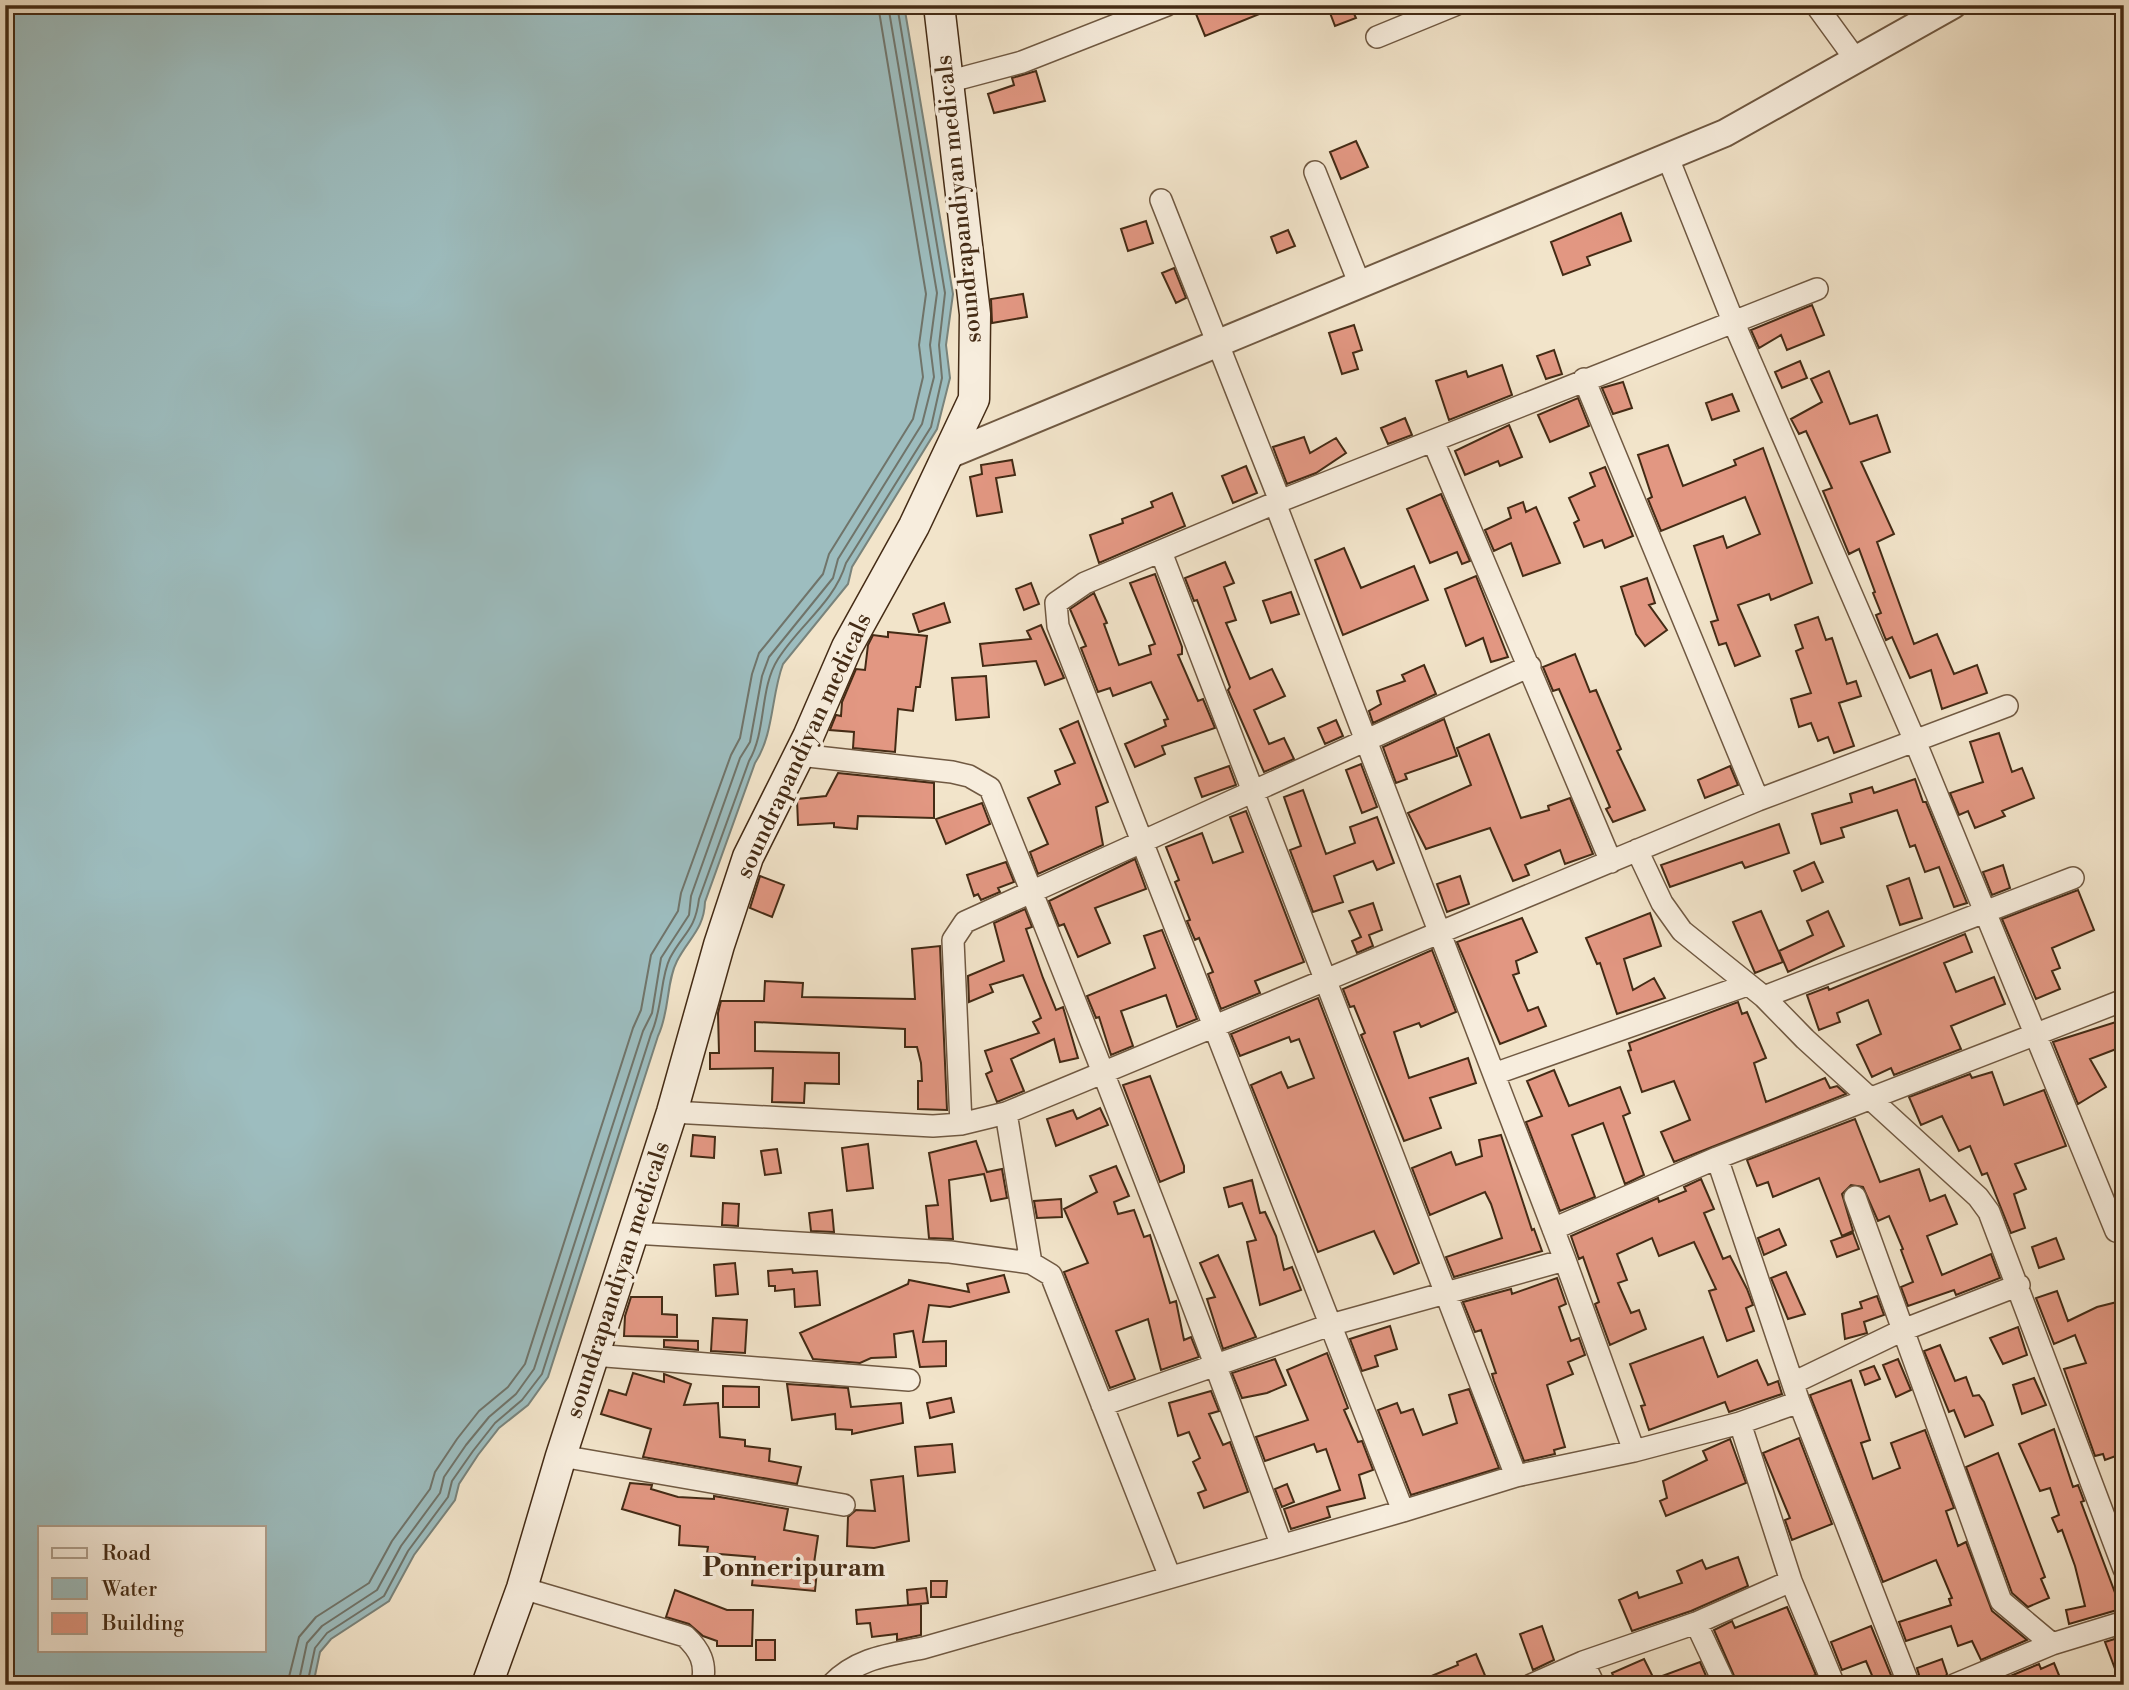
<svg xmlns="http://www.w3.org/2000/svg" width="2129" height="1690" viewBox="0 0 2129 1690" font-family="'Libre Bodoni',serif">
  <rect width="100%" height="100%" fill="#f2e4ca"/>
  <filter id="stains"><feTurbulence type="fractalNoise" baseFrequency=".00286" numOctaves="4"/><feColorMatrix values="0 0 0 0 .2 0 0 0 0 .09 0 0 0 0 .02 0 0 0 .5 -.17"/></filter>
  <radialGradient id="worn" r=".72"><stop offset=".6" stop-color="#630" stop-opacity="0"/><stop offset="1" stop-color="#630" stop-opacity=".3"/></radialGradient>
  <path fill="#9dbdbf" stroke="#79837b" stroke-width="2" fill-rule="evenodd" d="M5,5h899l49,289 -7,51 4,33 -13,51 -85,138 -4,17 -65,80c-12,32 -9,70 -28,99l-50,139c-1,27 -16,36 -28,59 -11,21 -7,50 -19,75l-110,341 -20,28 -29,23 -21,27 -19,29 -4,16 -41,55 -25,46 -58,38 -11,13 -7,33h-308zM40,1527h224v123h-224z"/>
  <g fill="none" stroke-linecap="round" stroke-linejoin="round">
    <path stroke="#70746a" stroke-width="2" d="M287,1685l12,-48 17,-20 53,-34 23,-42 38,-52 5,-17 22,-33 22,-28 29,-24 17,-23 108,-336 8,-18 10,-55 27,-44 3,-18 50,-138 9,-17 12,-64 7,-21 64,-79 6,-20 84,-135 10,-42 -4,-32 7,-51 -48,-289
      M298,1685l9,-42 15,-17 55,-36 24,-44 39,-53 4,-16 22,-32 23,-28 27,-23 18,-25 109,-338 9,-18 9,-55 28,-43 2,-19 49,-138 10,-16 12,-66 7,-19 64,-79 5,-19 84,-135 12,-47 -4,-32 7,-52 -49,-288
      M307,1685l8,-37 12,-15 57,-37 24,-45 40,-54 4,-16 21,-30 22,-28 27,-23 20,-26 109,-340c12,-26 9,-56 19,-76 13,-25 25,-27 29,-59l50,-138c18,-31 10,-72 29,-102 22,-35 56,-56 68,-96l85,-136 11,-49 -3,-33 6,-52 -48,-288"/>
  </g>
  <path fill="#e29782" stroke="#442b15" stroke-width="2" d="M1204,5h75v1l-74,30 -11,-27z
    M1327,5h23l6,13 -21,8z
    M1036,71l9,30 -51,12 -6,-19 26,-9 -2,-7z
    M1356,141l12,26 -27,12 -11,-27z
    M1621,213l10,28 -44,16 3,8 -27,10 -12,-33z
    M1146,221l7,22 -25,8 -7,-22z
    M1288,230l7,16 -18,7 -6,-16z
    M1174,268l12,30 -10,5 -14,-30z
    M1023,294l4,23 -35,6 -1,-24z
    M1812,305l12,30 -37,15 -6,-15 -22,13 -8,-18z
    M1354,325l8,25 -9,3 5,16 -16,5 -13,-41z
    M1554,350l8,24 -16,5 -9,-23z
    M1800,361l7,17 -25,10 -7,-16z
    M1502,365l10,30 -63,25 -13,-39 30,-10 2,6z
    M1829,371l21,53 27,-9 13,37 -29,10 33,72 -17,8 37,102 23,-10 17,40 23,-9 10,28 -45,16 -11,-39 -21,8 -18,-41 -6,3 -10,-25 5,-2 -8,-20 2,-1 -16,-43 -10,5 -26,-63 9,-3 -26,-57 -7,3 -8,-15 31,-17 -11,-23z
    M1623,382l9,26 -19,6 -11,-26z
    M1732,394l7,17 -27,9 -6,-17z
    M1578,398l11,28 -39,16 -12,-27z
    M1405,418l7,17 -24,9 -7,-16z
    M1509,425l13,32 -22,9 -2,-5 -33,14 -10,-24z
    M1304,437l6,16 26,-15 10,15 -30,20 -29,11 -14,-37z
    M1668,445l15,41 53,-21 -2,-5 29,-12 49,135 -41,17 -2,-6 -31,11 22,51 -25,10 -9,-23 -7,2 -8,-23 7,-2 -24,-74 29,-10 4,12 33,-14 -15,-37 -84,34 -13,-32 4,-2 -14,-42z
    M1012,460l3,15 -19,3 6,34 -25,4 -7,-39 12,-3 -1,-9z
    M1246,466l11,27 -24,10 -11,-27z
    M1605,467l28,69 -28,12 -3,-8 -18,7 -10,-24 5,-3 -10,-22 26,-12 -5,-13z
    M1172,493l13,33 -86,37 -9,-28 33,-12 -1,-4 31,-12 -2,-5z
    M1441,494l29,67 -8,3 -5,-12 -27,11 -23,-54z
    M1523,502l3,10 10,-5 24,56 -37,13 -12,-33 -17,8 -9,-21 26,-12 -3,-10z
    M1344,548l17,40 53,-22 14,34 -85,35 -28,-75z
    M1225,562l9,21 -10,4 12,33 -10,3 24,56 22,-10 13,27 -31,14 15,34 15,-6 10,21 -30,13 -36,-82 2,-3 -33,-87 -3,1 -9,-23z
    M1155,574l27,73v7l-4,1 20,46 5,-2 12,29 -53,18 3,8 -30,13 -10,-23 41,-18 -2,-6 4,-1 -17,-37 -38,14 -3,-8 -12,4 -17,-44 5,-2 -16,-37 24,-16 13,30 -3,1 15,41 32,-11 -2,-8 6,-2 -25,-61z
    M1476,576l32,81 -17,5 -8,-24 -17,8 -21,-57z
    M1647,578l8,25 -6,2 18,25 -22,16 -9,-12 -15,-47z
    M1031,583l8,21 -15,6 -8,-21z
    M1291,592l8,22 -28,9 -8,-22z
    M944,603l6,19 -31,10 -6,-18z
    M1818,617l8,23 6,-2 15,46 9,-3 5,15 -22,7 15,43 -20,7 -6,-16 -10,4 -7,-18 -12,4 -8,-28 20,-6 -15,-42 7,-3 -8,-23z
    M1041,625l23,53 -19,7 -9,-24 -53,5 -3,-22 51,-5 -4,-8z
    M888,632l39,4 -7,51h-4l-3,24 -15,-2 -3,43 -42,-4 1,-16 -24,-2 6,-15 5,1 1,-14 14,-33 9,1 3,-25 5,-10 15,2z
    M1575,654l15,38 6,-2 25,59 -4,2 28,59 -32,12 -7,-13 4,-2 -51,-118 -6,2 -10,-24z
    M1424,665l12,29 -63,29 -4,-12 12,-7 -4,-13 28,-10 -3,-6z
    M986,676l3,41 -33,3 -4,-42z
    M1444,719l13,37 -52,18 2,5 -11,4 -13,-36z
    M1336,720l7,16 -18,8 -7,-16z
    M1078,721l30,81 -12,5 7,38 -65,29 -8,-22 18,-8 -20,-46 32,-14 -5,-13 20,-8 -15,-34z
    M1999,733l13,39 10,-4 12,30 -32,13 3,5 -30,12 -7,-17 -9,4 -9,-22 33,-11 -13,-40z
    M1489,734l32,84 28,-8 -1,-4 22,-8 23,56 -28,10 -5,-14 -35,15 4,10 -16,6 -23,-53 -64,21 -18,-36 63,-28 -14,-37z
    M1361,764l16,43 -15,6 -16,-43z
    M1229,766l7,19 -34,12 -7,-19z
    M1730,766l8,19 -33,13 -7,-18z
    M838,773l96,10v35l-76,-2 -1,13 -23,-2v-4l-36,2 -1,-26 29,-3z
    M1915,779l8,23h3l41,101 -13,4 -15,-40 -14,5 -10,-27 -5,2 -13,-37 -56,18 3,9 -23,7 -9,-30 40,-12 -2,-8 22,-7 2,6z
    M1303,790l23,64 29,-11 -5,-16 27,-10 17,46 -17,7 -4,-9 -39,15 9,26 -30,10 -23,-62 11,-4 -17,-49z
    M982,803l8,21 -44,20 -10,-25z
    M1246,811l58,151 -49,19 5,12 -39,16 -13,-35 5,-2 -14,-34 -4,2 -8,-19 3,-1 -15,-38 4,-2 -13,-33 36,-14 11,30 30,-11 -13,-35z
    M1779,824l10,29 -44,15 -3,-6 -72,25 -9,-22z
    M1135,859l11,30 -51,19 15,35 -32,14 -14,-33 -5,2 -10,-25z
    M1006,862l8,20 -16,6 2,4 -19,8 -3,-6 -4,2 -7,-21z
    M1814,862l9,20 -21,9 -8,-20z
    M2003,865l7,23 -18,7 -9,-23z
    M760,876l24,9 -12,32 -22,-9z
    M1460,876l9,28 -22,8 -10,-28z
    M1909,878l13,40 -22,7 -13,-39z
    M2078,890l16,40 -42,18 8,20 -8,3 8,18 -24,10 -34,-80z
    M1373,903l9,27 -13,5 4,11 -16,7 -5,-12 9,-4 -12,-26z
    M1025,909l7,18 -6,2 17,49 13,32 7,-3 15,51 -18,4 -6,-23 -43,20 13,32 -27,11 -11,-28 6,-3 -7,-20 54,-18 -6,-11 8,-4 -18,-43 -33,10 3,7 -24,10 -1,-26 36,-15 -10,-38z
    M1761,911l22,51 -28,11 -22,-51z
    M1828,911l16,35 -56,26 -9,-21 34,-16 -6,-14z
    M1650,913l11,33 -37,13 9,31 21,-12 11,20 -48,16 -17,-51 -3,1 -11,-26z
    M1522,918l15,34 -21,9 3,12 -6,2 15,36 10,-4 8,19 -46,18 -43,-102z
    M1162,930l35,89 -20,8 -11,-32 -45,16 12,35 -22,9 -12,-38 -3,1 -9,-22 68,-28 -11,-32z
    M1965,934l7,18 -28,11 12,29 38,-15 11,27 -54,22 10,23 -67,26 -3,-7 -19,9 -15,-32 24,-11 -13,-34 -31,13 3,9 -21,8 -12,-35 21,-8 1,3z
    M940,946l7,164 -29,-1v-28h4l-1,-18 -4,-16h-12v-18l-150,-7v29l84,2v31l-34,-1 -1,20 -32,-1 1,-34 -63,1v-16h9l-1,-40 3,-12h43l1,-20 38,2 -1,14 113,2 -3,-50z
    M1432,950l24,62 -35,15 -2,-4 -25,9 15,46 59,-20 8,25 -46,15 11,30 -37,13 -43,-106 4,-2 -11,-27 -4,1 -7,-18z
    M1318,998l101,265 -25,11 -20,-43 -56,21 -67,-167 30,-13 7,16 26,-10 -15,-39 -8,3 -2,-5 -49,19 -9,-22z
    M1738,1002l4,12 5,-2 19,46 -12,5 12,39 59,-24 5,10 7,-2 9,8 -172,68 -13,-30 29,-12 -16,-39 -32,11 -14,-41 3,-1 -2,-7z
    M2119,1021l5,25 -34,13 16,28 -28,17 -25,-62z
    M1554,1070l15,36 51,-19 10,26 -7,3 21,59 -19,9 -22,-61 -31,12 23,62 -35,14 -34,-89 16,-6 -15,-35z
    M1992,1072l12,33 40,-15 22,56 -51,18 11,25 -12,5 11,34 -14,5 -24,-60 -5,2 -12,-29 -11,5 -17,-35 -21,9 -12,-28 61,-23 2,4z
    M1150,1076l34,90v6l-24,10 -37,-97z
    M1100,1108l8,17 -52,21 -9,-27 26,-9 4,9z
    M1855,1119l25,63 39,-13 11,32 15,-6 12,29 -30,12 15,39 49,-21 9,24 -44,17 -2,-5 -46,16 -7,-19 12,-5 -12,-32 2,-1 -14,-33 -11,5 -15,-34 -12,-2 -9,9 11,37 -11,5 -23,-58 -46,19 -5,-15 -11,4 -10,-26z
    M693,1135l22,2 -1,21 -23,-2z
    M1501,1135l31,95 2,-1 8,22 -88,26 -8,-20 56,-19 -11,-34 -6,-12 -55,23 -18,-47 39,-16 5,13 26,-9 -3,-16z
    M976,1141l11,31 15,-3 5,29 -16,3 -7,-27 -35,6 4,59 -24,-1 -3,-32 12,-1 -9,-52z
    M868,1144l5,44 -26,3 -5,-43z
    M777,1149l4,24 -16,2 -4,-24z
    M1116,1166l13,30 -15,6 4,12 16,-4 10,27 6,-2 20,68 6,-2 8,39 7,-3 8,20 -38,13 -13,-51 -32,12 19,48 -25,9 -46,-116 24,-9 -24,-54 33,-17 -7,-16z
    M1701,1179l13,30 -10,4 19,46 7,-3 17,33 6,16 -7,3 8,23 -27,10 -18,-50 7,-2 -22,-47 -35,14 -7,-18 -35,16 10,26 -9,3 13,30 8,-3 7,19 -36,16 -15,-41 4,-2 -16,-45 -4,2 -8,-23 87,-38 1,4 27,-11 -2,-4z
    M1252,1180l8,33 5,-1 11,24 8,34 8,-3 9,23 -41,15 -13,-63 9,-2 -14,-37 -13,4 -5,-19z
    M1061,1199l1,18 -25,1 -3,-17z
    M723,1203l16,1 -1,22 -16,-1z
    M832,1210l2,22 -23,-1 -2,-18z
    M1779,1229l7,16 -22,10 -6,-17z
    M1853,1233l6,16 -22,8 -6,-16z
    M2056,1238l8,21 -25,9 -7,-21z
    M1218,1255l38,82 -33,12 -16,-50 8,-2 -15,-34z
    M735,1263l3,31 -22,2 -2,-31z
    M792,1269l1,4 24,-2 3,34 -25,2 -1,-18 -19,2v-5h-6l-1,-15z
    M1786,1272l19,42 -17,5 -17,-41z
    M1004,1275l5,17 -59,15 -21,-2 -6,37 23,-1v25l-26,1 -7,-36 -19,3 2,23 -25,1 -11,5 -47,-4 -13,-26 108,-49 1,-4 60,12 -2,-8z
    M1557,1278l9,26 -7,3 12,34 8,-3 6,17 -17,7 5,12 -26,11 18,62 -11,3 1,4 -31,7 -30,-80 -2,-7 4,-1 -15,-43 -6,2 -12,-30 48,-13 1,5z
    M2057,1291l11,30 29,-14 20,-5 7,27v124l-19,7 -2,-6 -8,2 -31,-87 22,-6 -11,-28 -21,9 -18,-46z
    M1877,1296l7,19 -20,7 3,11 -22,6 -3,-25 20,-6 -2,-6z
    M631,1297h31v17l15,1v22l-53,-1 1,-20z
    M713,1318l34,2 -2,33 -34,-2z
    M1390,1326l7,23 -22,7 3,10 -16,5 -12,-32z
    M2018,1327l9,28 -24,9 -13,-26z
    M1703,1337l15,40 39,-17 11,25 10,-4 4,13 -53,18 -4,-10 -76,28 -8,-24 4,-1 -15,-41z
    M664,1340l34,1v9l-34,-3z
    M1940,1345l15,36 11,-4 7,19 6,-1 5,7 9,23 -28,12 -11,-27 -5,2 -25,-61z
    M1327,1353l21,55 -4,2 14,32 4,-1 11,29 -14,5 6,23 -38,9 3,10 -39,12 -7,-20 56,-19 -14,-41 -9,3 -3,-8 -49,17 -9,-24 52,-17 -21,-50z
    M1275,1359l11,26 -19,8 -25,5 -10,-25z
    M1898,1359l13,31 -15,7 -13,-32z
    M1874,1366l6,13 -15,6 -5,-14z
    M633,1373l31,9v-8l27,10 -7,21 34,-2 2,34 25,3v6l25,3 -1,12 32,6 -4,17 -154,-27 8,-28 -50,-15 8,-24 17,5z
    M2034,1378l12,27 -24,9 -9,-29z
    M1851,1380l19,60 -9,3 12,36 27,-11 -9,-25 34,-13 29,78 -8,3 12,35 8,-4 26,69 35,29 -46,20 -9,-19 -14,5 -7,-20 -45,15 -7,-19 52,-17 -2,-6 3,-1 -16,-38 -53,22 -73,-187z
    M787,1384l61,4 3,19 50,-4 2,20 -51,11v-4l-16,-1 -1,-15 -43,6z
    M723,1386l36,1v20h-36z
    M1469,1389l30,79 -88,27 -33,-85 19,-7 4,10 12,-4 10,26 34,-12 -8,-28z
    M1211,1391l8,20 -10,3 14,31 7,-3 18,50 -44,16 -6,-15 8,-3 -13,-28 7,-4 -11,-26 -11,4 -9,-33z
    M951,1398l3,14 -24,6 -3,-15z
    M2054,1429l19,58 5,-2 6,16 -3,1 36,96 3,-1 4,11 -55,16 -3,-14 19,-4 -10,-40 -13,-36 -4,2 -6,-14 7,-3 -9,-27 -10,3 -21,-47z
    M1799,1438l33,86 -40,16 -7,-20 5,-2 -27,-65z
    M1730,1439l16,44 -80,33 -6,-15 7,-3 -4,-17 44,-21 -4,-9z
    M952,1444l3,28 -37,4 -3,-29z
    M1998,1453l47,124 -4,2 8,19 -21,9 -16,-14 -46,-126z
    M903,1476l6,65 -35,7 -27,-2 1,-29 8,-7 19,1 -4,-31z
    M630,1483l22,2 -1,4 27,8 36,2v-3l74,13 -4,21 34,6 -5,34h4l-2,21 -63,-6 3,-28 -48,-4 1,-6 -29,-2 1,-19 -58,-17z
    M1287,1484l7,18 -12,5 -7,-18z
    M1738,1557l10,29 -57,25 -59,20 -13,-31 18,-8 2,6 43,-15 -5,-12 25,-11 4,9z
    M931,1581h16l-1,16h-15z
    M926,1588l2,15 -20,2 -1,-15z
    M675,1590l52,20h26l-1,36h-35v-5l-14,-5 -14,-12 -23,-7z
    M921,1604v31l-24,5v-6l-25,3 -2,-14 -13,1 -1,-14z
    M1787,1607l29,68 -31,10h-47l-24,-55 18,-9 3,7z
    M1542,1626l12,34 -21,10 -13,-36z
    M1871,1626l24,59h-19l-10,-24 -24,9 -11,-28z
    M2124,1636v49h-3l-16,-43z
    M756,1640h19v20h-19z
    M1476,1654l13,31h-79l48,-20 -1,-3z
    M1644,1659l9,18 -18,8h-18l-5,-12z
    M1942,1659l5,15 -6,11h-19l-5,-17z
    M1700,1662l10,23h-66l-1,-2z
    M2054,1663l9,22h-65l-2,-3 43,-18 2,5z"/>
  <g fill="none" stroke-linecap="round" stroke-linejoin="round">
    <defs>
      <path id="minor" d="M1816,5l40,55
        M1377,37l78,-32
        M947,82l75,-20 145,-57
        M1668,158l65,163 182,420 201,490
        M1315,172l45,113
        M1161,200l119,301
        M1584,379l174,421
        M1433,441l178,421
        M1275,503l290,757 69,191 -118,25 -113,35 -345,-885 -2,-23 29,-20 195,-82 537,-212
        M1161,552l355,924
        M799,755l153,17 17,4 21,12c101,251 200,502 291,756
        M1637,850l25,53 20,28 82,66 41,42 173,158 11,15 135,357
        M1764,997l309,-119
        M1494,1074l253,-89
        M672,1112l261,14 28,-2 45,-11 752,-313 249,-94
        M1006,1113l25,150
        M961,1124l-8,-184 12,-18 565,-256
        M1717,1158l82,244 110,283
        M1855,1197l146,404 51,43
        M1553,1229l164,-71 407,-158
        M633,1233l317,19 81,11 20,12 119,302
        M593,1355l316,25
        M1793,1383l110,-53 116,-45
        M1102,1405l228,-80 235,-65
        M1740,1423l51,158 43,104
        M1634,1451l106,-28 59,-21
        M561,1456l283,49
        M522,1588l163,48c15,14 22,27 17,49
        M1696,1623l29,62
        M1583,1662l11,23
        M831,1685c26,-27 57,-30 92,-37l480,-137
        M1531,1685l52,-23 113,-39 95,-42
        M1954,1685l98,-41 72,-22"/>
      <path id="tertiary" d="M946,456l779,-323 228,-128"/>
      <path id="secondary" d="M487,1685l35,-97 39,-132 111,-344 47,-167 29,-88 60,-120 39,-90 67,-121 60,-127 1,-85 -36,-309"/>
    </defs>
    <use href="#minor" stroke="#705942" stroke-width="24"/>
    <use href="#tertiary" stroke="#705942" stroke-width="30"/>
    <use href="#secondary" stroke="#442b15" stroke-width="33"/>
    <use href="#minor" stroke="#f7eddd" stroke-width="21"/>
    <use href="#tertiary" stroke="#f7eddd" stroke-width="26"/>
    <use href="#secondary" stroke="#f7eddd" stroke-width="30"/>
  </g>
  <g text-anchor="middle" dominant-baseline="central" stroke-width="7" stroke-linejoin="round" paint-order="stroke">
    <g font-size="24" fill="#442b15" stroke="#f7eddd">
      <text transform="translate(959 199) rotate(-96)">soundrapandiyan medicals</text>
      <text transform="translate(804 746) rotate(-65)">soundrapandiyan medicals</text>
      <text transform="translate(618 1280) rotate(-72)">soundrapandiyan medicals</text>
    </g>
    <g font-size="26" font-weight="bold" fill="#442b15" stroke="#f7eddd">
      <text x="794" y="1568">Ponneripuram</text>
    </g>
  </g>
  <rect width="2129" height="1690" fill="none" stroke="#f2e4ca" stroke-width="28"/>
  <rect x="7" y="7" width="2115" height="1676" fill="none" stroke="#442b15" stroke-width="3.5"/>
  <rect x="14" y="14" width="2101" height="1662" fill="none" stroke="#442b15" stroke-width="2"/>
  <rect x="38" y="1526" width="228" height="126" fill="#f7eddd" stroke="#af9f8d" stroke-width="2"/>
  <rect x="52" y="1548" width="35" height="10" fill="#f7eddd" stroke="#af9f8d" stroke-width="2"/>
  <text x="102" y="1560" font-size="21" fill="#442b15">Road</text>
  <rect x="52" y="1578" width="35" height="21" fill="#9dbdbf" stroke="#af9f8d" stroke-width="2"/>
  <text x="102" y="1596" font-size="21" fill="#442b15">Water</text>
  <rect x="52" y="1613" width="35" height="21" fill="#e29782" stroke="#af9f8d" stroke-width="2"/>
  <text x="102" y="1630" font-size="21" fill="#442b15">Building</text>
  <rect width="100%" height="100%" filter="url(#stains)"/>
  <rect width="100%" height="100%" fill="url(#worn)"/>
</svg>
